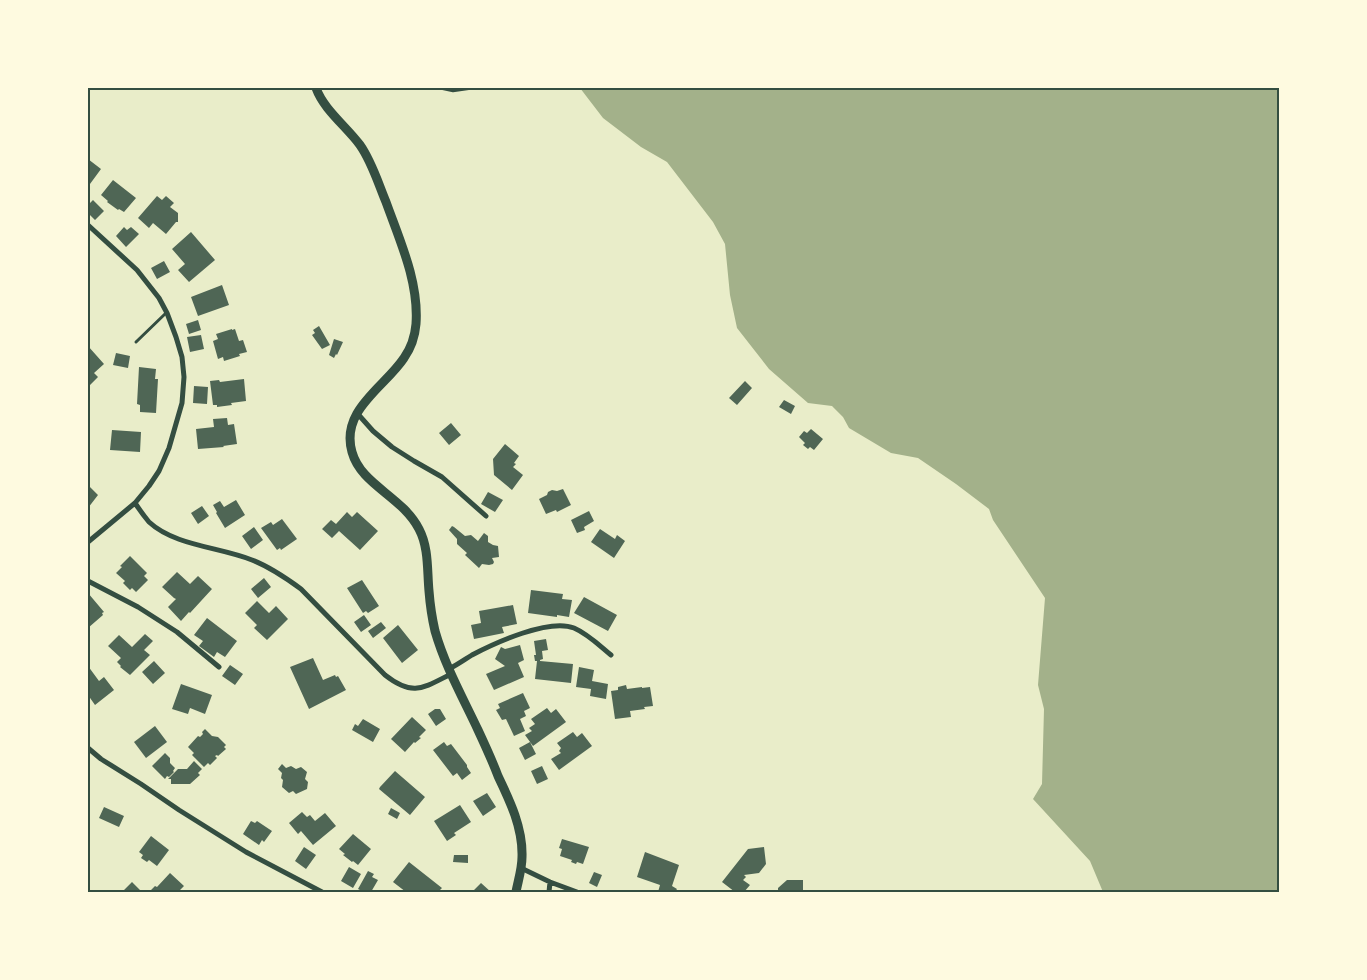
<svg xmlns="http://www.w3.org/2000/svg" width="1367" height="980" viewBox="0 0 1367 980" font-family="'Exo 2',sans-serif">
  <rect width="100%" height="100%" fill="#e9edc9"/>
  <path fill="#a3b18a" d="M580,88h699v804h-176l-13,-31 -57,-62 9,-15 2,-75 -6,-24 7,-87 -52,-78 -4,-11 -33,-25 -38,-26 -27,-5 -42,-25 -6,-11 -11,-11 -24,-3 -39,-34 -32,-41 -7,-33 -5,-51 -12,-22 -46,-60 -26,-15 -38,-29z"/>
  <path fill="#4f6655" d="M88,159l13,10 -11,15 -2,-2z
    M113,180l23,18 -12,14 -5,-3 -1,1 -11,-8 1,-1 -7,-6z
    M157,196l5,4 4,-4 8,7 -4,4 8,6v9h-2l-10,12 -13,-11 -4,5 -11,-10z
    M93,200l11,11 -9,9 -7,-7v-8z
    M124,227l3,3 4,-3 8,7 -13,13 -10,-11z
    M191,232l24,28 -26,22 -11,-12 7,-6 -13,-15z
    M164,261l6,11 -13,7 -6,-11z
    M222,285l7,20 -31,11 -7,-19z
    M198,320l3,10 -12,4 -3,-10z
    M319,326l11,19 -8,4 -10,-14 3,-2 -2,-3z
    M232,329v1l3,-1 4,12 4,-1 4,12 -8,2 1,2 -16,5 -1,-4 -5,2 -5,-18 5,-2 -2,-5z
    M201,335l3,14 -14,3 -3,-15z
    M334,339l9,3 -6,13 -1,-1 -2,4 -5,-3z
    M88,346l16,18 -10,9 4,4 -10,10z
    M116,353l14,3 -2,12 -15,-3z
    M139,367l17,2 -1,10h3l-2,34 -16,-1v-7l-3,-1z
    M244,379l2,22 -15,2 1,2 -15,2v-2h-4l-3,-24 9,-1 1,2z
    M745,381l7,7 -15,17 -8,-7z
    M194,386l14,1 -1,17 -14,-1z
    M784,400l11,6 -4,8 -12,-7z
    M227,418l1,7 6,-1 3,20 -14,2 1,1 -26,2 -2,-20 18,-2 -1,-8z
    M451,423l10,12 -12,10 -10,-12z
    M811,429l12,10 -9,11 -4,-3 -2,2 -5,-4 2,-2 -6,-6 5,-6 3,2z
    M112,430l29,2 -1,20 -30,-2z
    M505,444l14,12 -5,7 2,1 -3,3 10,8 -11,15 -18,-15 -1,-16z
    M88,485l10,10 -10,13z
    M563,489l8,16 -14,7 -1,-2 -10,4 -7,-15 8,-4 1,-3 4,-2 5,1z
    M488,492l15,8 -8,12 -14,-8z
    M236,500l9,15 -20,13 -9,-15 1,-1 -4,-7 7,-4 4,6z
    M202,506l7,10 -11,8 -7,-11z
    M589,511l5,10 -10,6 1,3 -8,3 -6,-13z
    M347,512l5,5 5,-5 21,19 -18,19 -21,-19 -7,7 -10,-9 9,-9 5,4z
    M282,519l15,20 -16,11 -1,-2 -3,2 -16,-22 10,-6 2,3z
    M452,526l2,1 11,9 6,-1 7,6 6,-8 4,3v6l5,3 5,1 1,11 -7,1 2,4 -1,2 -4,1 -7,-1 -3,4 -14,-13 2,-2 -10,-9v-5l-8,-9z
    M254,527l9,13 -12,9 -9,-13z
    M600,529l15,10 2,-4 8,6 -11,17 -23,-16z
    M130,556l17,17 -3,3 4,4 -12,12 -4,-4 -2,2 -7,-7 2,-2 -9,-8 6,-6 -2,-1z
    M177,572l13,12 8,-8 14,13 -22,24 -1,-1 -8,9 -13,-14 8,-8 -2,-1 -12,-11z
    M264,578l7,9 -13,11 -7,-9z
    M362,580l17,26 -11,7 -2,-2 -3,2 -16,-25z
    M531,590l32,4 -1,5 10,1 -3,17 -12,-2v2l-29,-4z
    M88,593l16,19 -2,1 1,2 -15,13z
    M584,597l33,18 -9,16 -34,-18z
    M257,601l12,12 7,-7 12,13 -21,21 -13,-12 3,-3 -12,-12z
    M513,605l4,19 -15,3 2,6 -30,6 -3,-14 10,-2 -2,-12z
    M364,615l7,10 -10,7 -7,-10z
    M207,618l30,23 -12,16 -8,-5 -3,5 -15,-11 4,-5 -9,-6z
    M381,622l5,6 -13,10 -5,-7z
    M398,625l20,25 -16,13 -19,-25z
    M145,634l8,7 -9,9 6,5 -20,20 -10,-8 1,-1 -4,-4 4,-4 -13,-12 11,-11 13,12z
    M546,639l2,11 -6,1 1,8 -3,1v1l33,3 -2,19 -36,-4 2,-18h-2l-1,-6h2l-2,-14z
    M520,645l4,15 -6,3 6,14 -30,13 -8,-16 19,-8 -10,-7 6,-12 4,2z
    M313,658l10,22 12,-5 1,2 2,-1 8,14 -37,19 -19,-42z
    M154,661l11,12 -12,11 -11,-12z
    M230,665l13,9 -8,11 -13,-9z
    M88,666l11,15 5,-4 10,13 -19,15 -7,-10z
    M579,667l15,3 -2,11 16,3 -2,15 -16,-3 1,-7 -15,-2z
    M181,684l31,11 -7,19 -15,-6 -2,6 -16,-5z
    M626,685l1,4 15,-2v1l8,-1 3,19 -9,1 1,2 -15,2 1,6 -16,2 -4,-28 7,-1v-3z
    M523,693l7,15 -6,3 2,5 -6,3 5,12 -11,5 -8,-17 -4,1 -6,-10 4,-2 -2,-4z
    M547,708l4,5 5,-4 10,13 -33,24 -8,-11 7,-4 -3,-3 6,-4 -4,-5z
    M435,709h5l6,10 -10,7 -8,-12z
    M412,717l14,13 -7,7 2,1 -6,5 -1,-1 -9,10 -14,-13z
    M363,719l17,10 -7,13 -21,-12 3,-6 3,2z
    M155,726l12,16 -21,16 -12,-16z
    M205,729l7,7 6,1 8,8 -2,2 2,2 -8,7 -1,-1 -2,1 2,2 -7,7 -2,-2 -4,4 -12,-12 2,-2 -6,-6 10,-11 2,1 3,-3 -1,-2z
    M573,732l4,5 5,-4 10,13 -33,24 -8,-11 10,-6 -2,-2 2,-3 -4,-5z
    M444,742l3,4 4,-2 16,21v2l4,6 -9,7 -5,-7 -4,3 -20,-26z
    M530,742l6,12 -11,6 -6,-12z
    M165,753l5,5v5l5,5 -2,3 1,1 -5,5 -2,-1 -2,3 -13,-13z
    M194,761l8,8 -4,4 2,2 -10,9h-19v-5h-3l10,-10h9z
    M282,764l4,4 5,-2 5,3 5,-2 6,5 -2,7 3,3 -1,7 -11,5 -3,-3 -4,2 -7,-6 1,-7 -2,-2 1,-5 -4,-4z
    M542,766l6,13 -11,5 -6,-13z
    M395,771l30,26 -15,18 -31,-26 1,-2z
    M487,793l9,14 -13,9 -10,-15z
    M460,805l11,17 -17,11 2,2 -9,6 -13,-20z
    M104,807l20,9 -5,11 -20,-9z
    M391,808l9,5 -3,6 -9,-5z
    M302,812l5,5 3,-2 5,6 10,-8 11,13 -23,19 -12,-14 -3,3 -9,-11z
    M251,821l4,2 2,-2 15,10 -8,11 -2,-2 -3,5 -16,-11z
    M353,834l18,15 -13,16 -5,-4 -1,1 -9,-7 2,-1 -6,-5z
    M151,836l18,14 -12,16 -8,-6 -2,2 -6,-4 2,-3 -4,-3z
    M562,839l27,8 -6,17 -6,-2 -1,2 -5,-2 1,-2 -12,-4 2,-7 -3,-1z
    M304,847l12,8 -10,14 -11,-8z
    M764,847l2,17 -7,9 -15,2 2,2 -3,3 7,5 -6,7h-9l-13,-10 26,-33z
    M645,852l34,13 -7,21 5,3 -2,3h-17l2,-7 -23,-8z
    M454,855h14v8l-15,-1z
    M409,862l33,26 -4,4h-32l-13,-10z
    M349,867l12,7 -8,14 -12,-7z
    M368,871l6,3 -2,3 6,3 -7,12h-7l-6,-3z
    M594,872l8,3 -5,12 -8,-4z
    M170,873l14,13 -6,6h-29l6,-6 2,1z
    M787,880h16v12h-25v-4z
    M132,882l10,10h-20z
    M481,883l10,9h-19z"/>
  <g fill="none" stroke-linecap="round" stroke-linejoin="round">
    <path stroke="#344e41" stroke-width="2.5" d="M439,88l14,3 21,-3"/>
    <path stroke="#344e41" stroke-width="3" d="M136,342l30,-29"/>
    <path stroke="#344e41" stroke-width="5" d="M88,225l49,45 22,28 8,15 9,24 6,20 2,20 -2,26 -13,45 -10,23 -10,15 -14,17 -47,39
      M357,413l16,18 19,16 22,14 28,16 44,39
      M135,503c4,6 9,13 14,19 26,24 71,25 103,38 18,7 34,18 49,29l84,86c28,22 38,13 66,-1
      M88,581l50,26 39,25 42,35
      M449,669c8,-4 15,-9 23,-14 23,-12 77,-37 102,-27 14,6 26,18 37,27
      M88,748l13,11 40,25 38,26 67,42 76,40
      M521,868l29,14 27,10
      M549,892l1,-10"/>
    <path stroke="#344e41" stroke-width="9" d="M316,88c8,22 30,38 44,57 12,17 18,38 26,57 14,39 33,80 30,122 -1,12 -5,24 -12,34 -19,29 -64,52 -52,94 9,33 50,44 67,77 10,19 8,41 10,62 1,13 3,27 6,40 10,35 28,67 43,99 7,15 14,30 20,46 12,25 25,52 24,81 0,12 -4,24 -6,35"/>
  </g>
  <rect width="1367" height="980" fill="none" stroke="#fefae0" stroke-width="178"/>
  <rect x="89" y="89" width="1189" height="802" fill="none" stroke="#344e41" stroke-width="2"/>
</svg>
